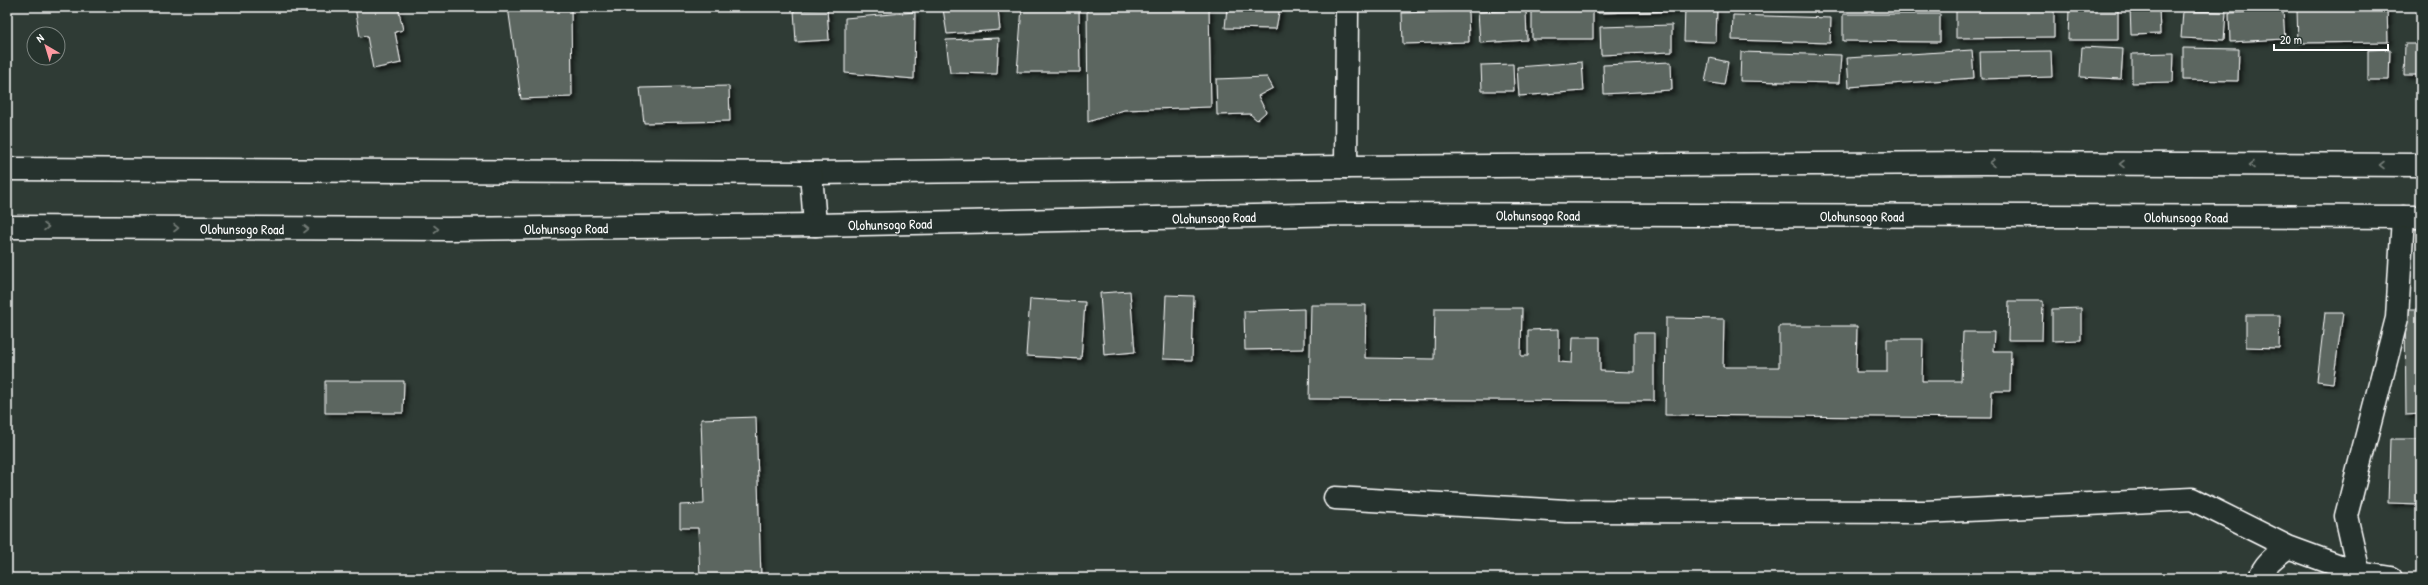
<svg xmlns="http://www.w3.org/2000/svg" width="2428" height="585" viewBox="0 0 2428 585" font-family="'Patrick Hand',sans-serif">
  <defs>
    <filter id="shadow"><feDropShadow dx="3.5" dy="3.5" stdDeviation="2" flood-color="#0009"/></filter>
  </defs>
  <rect width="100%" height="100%" fill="#2f3b35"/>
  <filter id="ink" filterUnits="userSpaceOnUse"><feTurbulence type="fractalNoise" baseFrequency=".025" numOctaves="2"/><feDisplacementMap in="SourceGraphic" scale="8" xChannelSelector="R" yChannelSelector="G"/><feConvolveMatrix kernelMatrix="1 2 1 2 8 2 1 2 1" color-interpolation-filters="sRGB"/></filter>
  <g filter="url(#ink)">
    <path fill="#5b6661" stroke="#fff" filter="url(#shadow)" d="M355,7h43l5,23 -8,2 6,31 -28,6 -6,-33 -7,1z
      M508,7h63l1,90 -51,2z
      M1022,7h57l1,65h-63z
      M1087,7h122l2,100 -87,3 -36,12z
      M1227,7h53l-4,22 -51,-1z
      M1532,7h61v32h-61z
      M1598,7h81v4l-81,2z
      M1685,7h32l-1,35 -32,-1z
      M1726,7h46l-46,2z
      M2054,7v30l-98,1v-30z
      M2118,7v33h-50l1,-32z
      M2130,7h29l1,27 -29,1z
      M827,8l2,32 -33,2 -2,-32z
      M998,8l2,22 -53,4 -4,-25z
      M2387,8l1,34 -90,1 -1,-33z
      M1526,10l1,30 -47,3 -2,-31z
      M1468,11l1,31 -66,2 -1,-31z
      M2183,11l43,1 -2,28 -43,-2z
      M2283,11l2,28 -55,3 -1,-29z
      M915,12l-1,67 -69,-6v-55z
      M1843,14h97v28l-97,-1z
      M1733,15l98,3 -1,25 -98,-3z
      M1672,25v27l-71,3 -1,-28z
      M999,38l-2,36 -47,-1 -4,-33z
      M2405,44h16v31h-17z
      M2082,47l41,2 -2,30 -41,-2z
      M2183,48l56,1 -1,32 -55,-1z
      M2390,49l-1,31h-21v-30z
      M1972,50l2,28 -125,9 -2,-29z
      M2051,51l1,26 -71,2 -1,-27z
      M1741,52l100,3 -2,28 -99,-2z
      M2174,53l-1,29 -41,1v-29z
      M1710,58l18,4 -4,23 -19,-3z
      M1582,62l2,29 -65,5 -2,-29z
      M1671,62l1,28 -68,4 -1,-29z
      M1513,64l1,27h-32l-1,-26z
      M1267,77l6,11 -15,8 8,16 -9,8 -7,-6 -33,1 -1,-36z
      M729,86l1,35 -86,2 -4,-35z
      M1130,291l5,61 -31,3 -4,-62z
      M1166,295l28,1 -2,64 -29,-1z
      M1030,299l55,3 -4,57 -55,-3z
      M2009,301h34l-1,39h-34z
      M1311,305h55l-1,53 69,1 1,-51h87l-1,48h7v-26l31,-1v33l13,1 1,-26h27v34l34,1v-39h20v68l-345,-2z
      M2081,308v32l-29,1v-32z
      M1304,309v40l-59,1 -1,-39z
      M2405,309h16v105l-15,1z
      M2325,313h18l-10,70 -16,-2z
      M2246,315h34l-1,33 -33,-1z
      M1666,318l58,1 -1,48h56v-41h78l-1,46h31v-33h36l-1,42h39l2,-49h31l-1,19h18l-1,40h-18l-1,27 -326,-3z
      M325,381h79l-1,32h-78z
      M756,417l5,161h-61l-2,-50h-18v-23l24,-1 -3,-85z
      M2390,439h31v65l-33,-1z"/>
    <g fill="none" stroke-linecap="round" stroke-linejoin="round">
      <defs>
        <path id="minor" d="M1346,167l1,-160
          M1335,498l231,13 359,1 267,-13 96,48
          M2260,578c3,-14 17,-23 28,-31l71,26
          M2391,578l-32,-5 -13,-57 51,-198 6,-101"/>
        <g id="major">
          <path d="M7,169l804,4 535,-6 636,-4 439,2"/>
          <path d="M811,173l4,52"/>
          <path id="s1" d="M7,227l442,2 366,-4 533,-11 1073,3"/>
        </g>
      </defs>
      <use href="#minor" stroke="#fff" stroke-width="25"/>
      <use href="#major" stroke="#fff" stroke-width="25"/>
      <use href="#minor" stroke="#26332d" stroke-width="22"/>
      <use href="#major" stroke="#26332d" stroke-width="22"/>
    </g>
    <defs><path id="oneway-chevron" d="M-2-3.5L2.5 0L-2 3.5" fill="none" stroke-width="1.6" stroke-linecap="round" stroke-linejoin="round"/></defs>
    <g stroke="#727a76">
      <use href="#oneway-chevron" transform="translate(1992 163) rotate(-180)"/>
      <use href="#oneway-chevron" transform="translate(2122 164) rotate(-180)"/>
      <use href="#oneway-chevron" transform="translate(2252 165) rotate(-180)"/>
      <use href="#oneway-chevron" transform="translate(2382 165) rotate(180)"/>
      <use href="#oneway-chevron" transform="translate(46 227)"/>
      <use href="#oneway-chevron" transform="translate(176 228)"/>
      <use href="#oneway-chevron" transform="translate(306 229)"/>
      <use href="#oneway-chevron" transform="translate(436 229)"/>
    </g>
  </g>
  <g text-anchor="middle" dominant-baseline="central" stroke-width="3.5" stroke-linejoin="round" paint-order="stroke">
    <g font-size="14" fill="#fff" stroke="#26332d">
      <text stroke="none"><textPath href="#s1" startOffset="1531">Olohunsogo Road</textPath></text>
      <text stroke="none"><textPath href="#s1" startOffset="2179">Olohunsogo Road</textPath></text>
      <text stroke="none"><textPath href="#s1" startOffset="1855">Olohunsogo Road</textPath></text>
      <text stroke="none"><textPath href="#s1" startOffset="1207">Olohunsogo Road</textPath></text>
      <text stroke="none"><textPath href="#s1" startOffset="883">Olohunsogo Road</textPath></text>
      <text stroke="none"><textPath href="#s1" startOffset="235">Olohunsogo Road</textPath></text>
      <text stroke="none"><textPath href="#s1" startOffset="559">Olohunsogo Road</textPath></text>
    </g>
  </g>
  <rect width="2428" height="585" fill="none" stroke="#26332d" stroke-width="24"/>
  <rect x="12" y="12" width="2404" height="561" fill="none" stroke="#fff" stroke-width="1.5" filter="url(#ink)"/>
  <g transform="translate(46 46) rotate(322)"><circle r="19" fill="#26332d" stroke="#7d8581"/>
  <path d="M0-3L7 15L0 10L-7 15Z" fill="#ff9aa2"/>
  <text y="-6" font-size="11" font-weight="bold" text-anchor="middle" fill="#ffffff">N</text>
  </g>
  <path d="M2274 44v6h114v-6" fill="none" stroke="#ffffff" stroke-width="2"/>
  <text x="2280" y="44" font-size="12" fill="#ffffff" stroke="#26332d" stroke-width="3" paint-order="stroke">20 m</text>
</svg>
